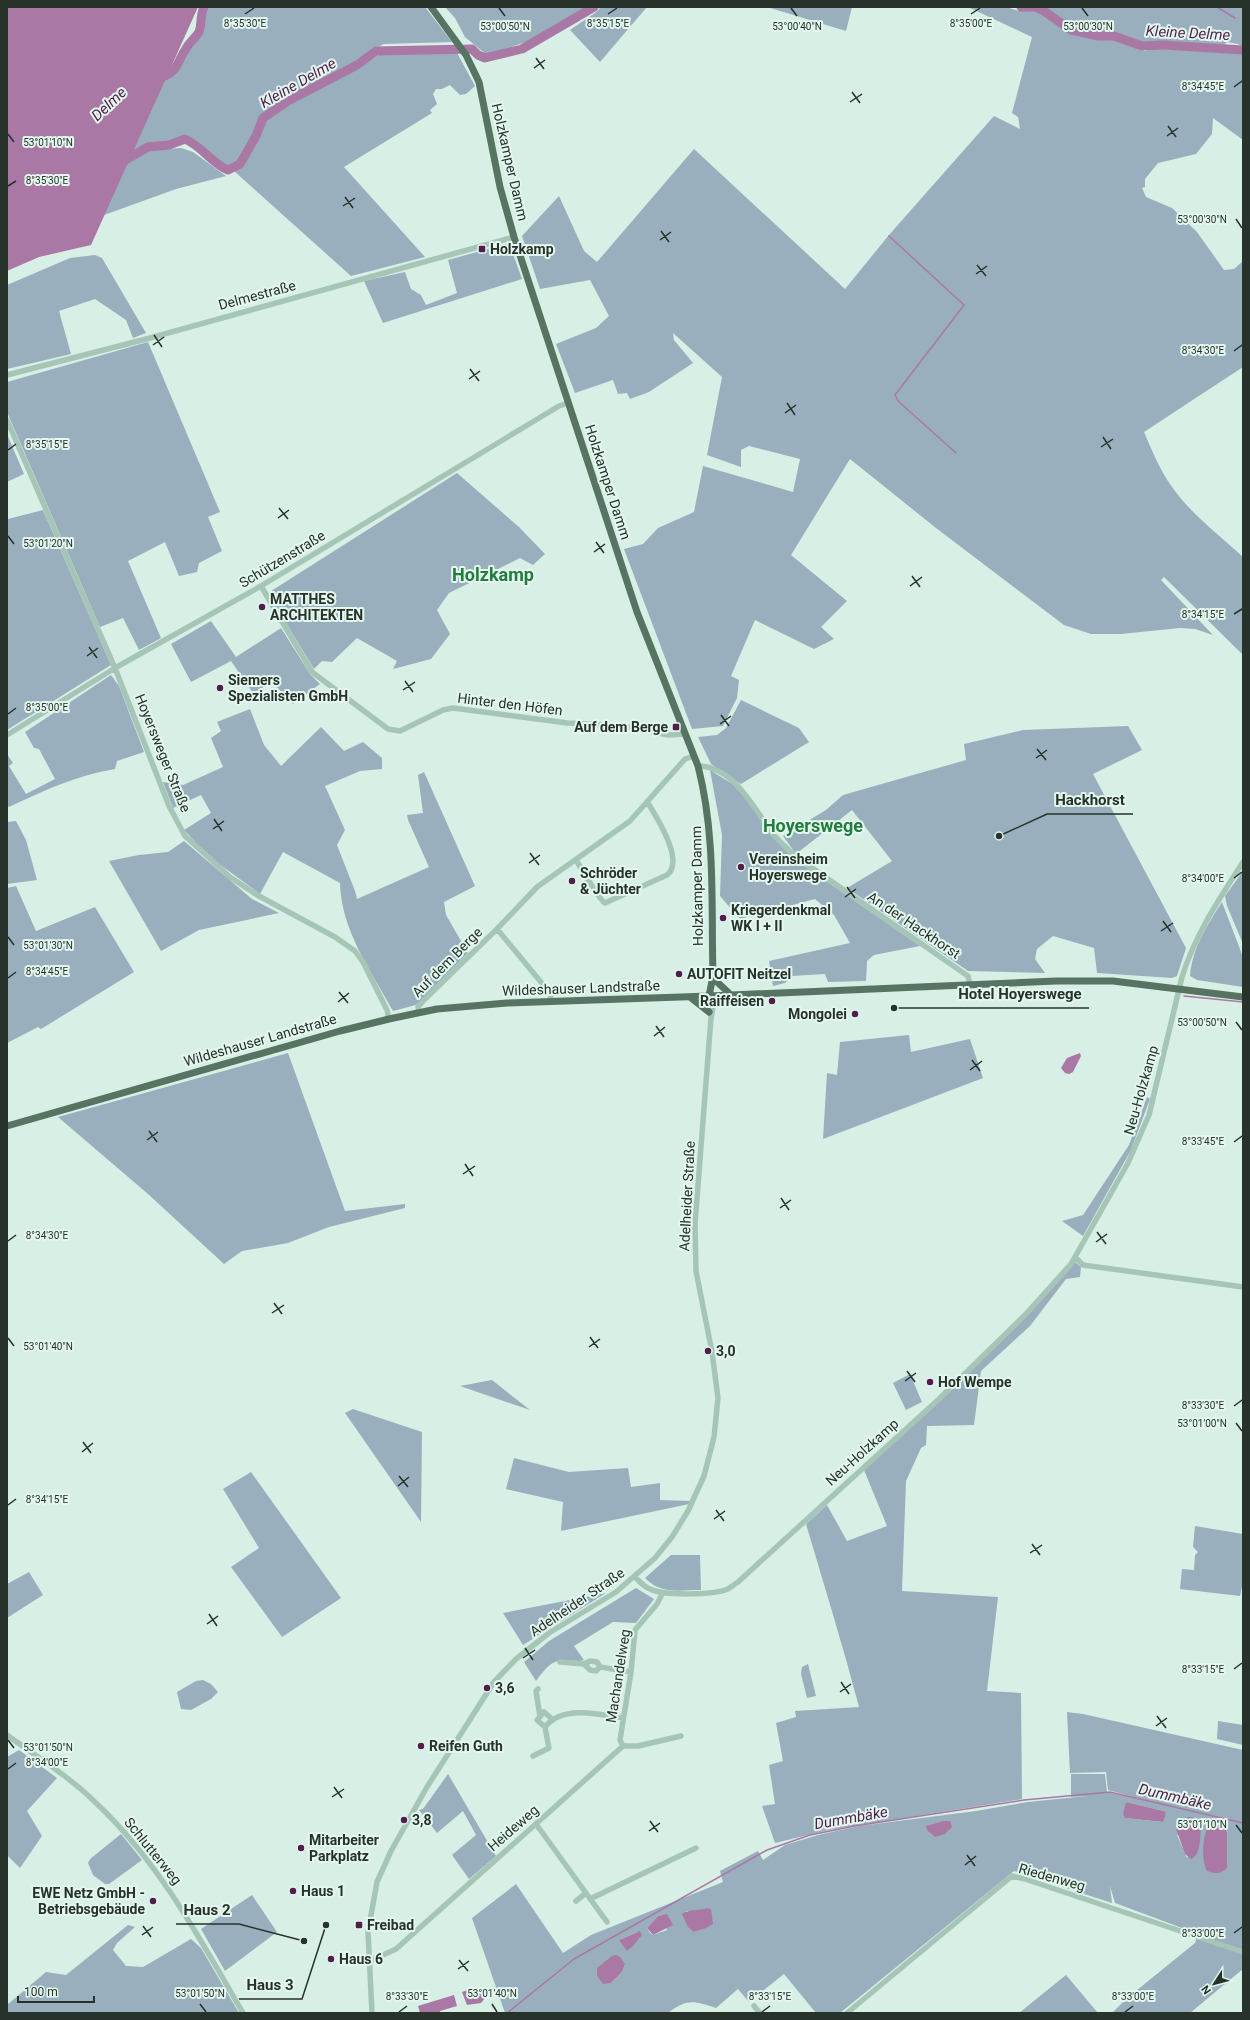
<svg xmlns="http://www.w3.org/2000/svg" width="1250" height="2020" viewBox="0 0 1250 2020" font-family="Roboto,sans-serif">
  <rect width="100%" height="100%" fill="#d8efe5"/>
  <path fill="#99afbd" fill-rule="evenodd" d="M206,7h219l27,35 -68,2 -14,7 -15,12 -72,38 -22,15 -11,30 -11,17 -10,6c-9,-3 -11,-8 -18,-14 -8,-7 -17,-14 -27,-17l-16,6 -9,-2 -12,3 -17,11 25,-73 20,-10 13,-25 13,-16 1,-16z
    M445,7h142l-52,32 -48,16 -22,-18 -10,-19z
    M601,7h46l-47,55 -30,-32 25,-17z
    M767,7h85l-6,24z
    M968,7h38l13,4h18l33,21 28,7h14l33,12 6,-2 89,2 3,2v87l-30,-22 -1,16 -16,20 -38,9 -13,16v8l-3,1 4,9 26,11 25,24 27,38 10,-1 9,-8v106l-99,65c8,19 16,38 28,55 19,27 47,48 71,70v98l-79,-78 -3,3 52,55 -18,-6 -15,-1 -59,6h-30l-27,-9 -128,-97 -86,-69 -59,96 56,46 -26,26 13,12 -20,10 -59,-29 -24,56 8,4 -2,18 -14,28 -31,3 -68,-180 19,-5 15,-16 36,-16 9,-46 90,26 7,-33 -51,-13 -8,4v17l-34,-12 15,-78 -49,-44 1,7 19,23 -44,29 -19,7 -3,-6 -9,1 -5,-14 -38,13 -19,-49 40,-16 13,-12 -19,-36 -50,9 -18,-53 37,-40 25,55 13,11 97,-113 151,140 44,-54 105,-119 26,13 -2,-12 -6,-4 20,-76z
    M1040,7h203v40l-5,-3 -11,-2 -3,3 -60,-4 -22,2 -27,-10h-17l-26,-5z
    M386,51h70l19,35 -9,8 -6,1 -10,-10 -8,4h-6l-3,5 4,10 -7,6 2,3 -88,54 81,90 -74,19 -117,-105c14,-13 23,-32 29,-51z
    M181,148l12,4 33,24 -50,13 -94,34 -75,-15 76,-23 67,-35z
    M509,243l13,36 -139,44 -19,-42 41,-9 6,17 10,6 5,10 31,-12 -9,-33z
    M95,255l7,3 44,75 -13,5 -7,-18 -31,-21 -36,12 12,43 -64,15v-84l63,-27z
    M148,342l72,170 -12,5 14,34 -23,12 -2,9 -18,4 -14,-34 -37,19 33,77 -22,12 -16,-32 -23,9 -93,-215v-30z
    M7,434l17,40 -17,8z
    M457,473l62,54 26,27 -12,11 -13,-7 -71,35 -12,17 13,24 -19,25 -38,10 4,-8 -40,-23 -25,24 -10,-1 -8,8 -46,-76z
    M43,510l68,155 -104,65v-213l1,2z
    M211,621l25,36 45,-29 29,46 10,10 -27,20 -21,-22 -19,11 -22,-32 -40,21 -20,-38z
    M111,675l8,11 25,66 -27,9 -2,8c-38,6 -72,22 -106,38l-2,-2v-51l6,9 -4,3 17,28 29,-15 -16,-30 -5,-1 -9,-16z
    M741,700l58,28 10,14 -68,42 -30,-20 -13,-27 19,-2 9,-7z
    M250,709l14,36 17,21 40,-39 23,24 19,-9 19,16v11l-22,2 -35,15 20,44 -8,15 18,46 2,8 72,-32 -21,-47 -1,-5 16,-2 -5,-38 6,-3 51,114 -31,16 2,13 22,38 -52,52 -23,6c-22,-40 -52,-81 -53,-128l-57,-31 -23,42 -53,-39 -23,-25 27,-17 -10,-18 -28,13 -10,-26 20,3 40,-18 -12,-29 10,-7 -4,-9z
    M1128,726l14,24 -49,24 93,174 -9,28 -5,2 -75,-5 -3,-25 -41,-12 -16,13 -2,10 10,14 -77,-2 -121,-83 45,-27 -40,-51 -56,44 -13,-18 43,-26 17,-15 123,-35 -2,-16 59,-14z
    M710,770l29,18 35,50 19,20 127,88 -46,9 -7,6 -1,20 -38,1 -3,-8 -33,2 -7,7 -12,3 -4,-25 81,-18 -16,-28 -19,-16 -75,20 -20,-23 2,-61z
    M16,821l10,19 11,40 -30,4v-62z
    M184,841l68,58 27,14 -80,17 -38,21 -52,-90 30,-6 29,-3z
    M1243,871v73l-16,-38 -2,-10z
    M16,886l20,45 59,-24 39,65 -93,57 -3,-2 -31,16v-155z
    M1222,902l21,55v30l-46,-7 -7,-4c2,-28 18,-52 32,-74z
    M909,1035l2,17 59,-13 13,39 -160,61 4,-66 10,2 3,-33z
    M288,1053l57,158 60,-7v4l-76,19 -41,16 -46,8 -18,13 -76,-70 -90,-77z
    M1147,1097l3,2 -19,51 -48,86 -21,-15 21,-6 46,-70z
    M1075,1262l6,5 -1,10 -14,2 -36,47 -49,45 -7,54 -47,1 -1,19 -5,3 -15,33 -4,110 96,6 -11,94 34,2 1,106 -193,31 -54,13 -13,-37 13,-2 -6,-39 14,-4 -7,-38 20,-6 -1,-6 64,-4c-16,-61 -35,-122 -53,-183l21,-19 20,36 40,-15 -23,-56 162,-153z
    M910,1374l12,28 -16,8 -13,-27z
    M492,1380l38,30 -70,-24z
    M353,1409l69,23 -1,90 -76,-109z
    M514,1458l55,14 59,-4 3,19 29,-4v17l30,1 -1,3 -128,27 2,-29 -57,-13z
    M251,1472l90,126 -59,39 -51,-70 28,-19 -36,-59z
    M1195,1526l48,8v47l-3,15 -60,-7 2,-20 12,1 1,-15 3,-3 -5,-5z
    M671,1555h29l1,35c-21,0 -40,5 -56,-12z
    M29,1572l14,23 -36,23v-34z
    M636,1588l18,11 -18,24 -23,-1 -39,24 10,14 -4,1c-26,-2 -28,-1 -44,20l-12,-19 25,-21z
    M606,1593l-83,52 -20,-32z
    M808,1664l8,32 -9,2 -6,-24 1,-7z
    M203,1680l8,4 7,8 -7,7 -20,11 -10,-1 -4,-17 19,-11z
    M1067,1712l16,2 160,36v219l-53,44h-78l14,-14 69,-56 3,-9 -83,-31 -5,-17 2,17 -98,-32 -174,142h-24l-32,-39 -35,28 -11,-13 -22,19c-21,-7 -29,-10 -48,5h-163l-33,-95 44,-34 47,69 28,-18 132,-53 -3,-11 38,-20 5,9 22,-15 33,-10 41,-9 117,-15 52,-9 59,-6 -16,1v-23h34l2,18 42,9 -41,-11 -2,-18 -36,1zM1126,1802l38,9 -1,11 -38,-4zM1201,1822l-2,13 -12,23 -10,-23zM1225,1828l2,4v36l-23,-28zM707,1908l-3,21 -10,3 -8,-21h12zM664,1915l3,15 -14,5 -3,-2 -3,-5 11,-12zM637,1932l3,6 -6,5 -15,-3zM625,1964l-3,8 -11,11 -14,-7v-8z
    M1218,1721l25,4v20l-26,-6z
    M19,1750l38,28 -30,33 15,25 -22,32 -13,-13v-98z
    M448,1774l48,82 -27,23 -17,-24 24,-20 -13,-24 -26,22 -18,-23 4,-1z
    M121,1834l21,26 -33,24h-4l-12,-9 -5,-12 2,-4z
    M252,1895l25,37 -52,39 -24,-42z
    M128,1925l7,2 -18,16 -4,7 13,16 17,1 48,-28 10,9 38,65h-232v-8l39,-33 20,3z
    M1066,1975l32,38h-79z"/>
  <path fill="#aa78a5" d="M7,7h191l-107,238 -52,12 -32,14z
    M1080,1053l1,3 -8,16 -4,2 -4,-1 -4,-5 6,-10z
    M1126,1802l38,9 2,2 -3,9 -38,-4 -2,-4z
    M1188,1817l7,1 6,4c-1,10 1,33 -10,37l-6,-5 -9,-25z
    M944,1821h6l2,6 -7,7 -10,3 -8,-7 -1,-4z
    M1210,1824c7,0 14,1 17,8v36c-6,6 -12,6 -20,3 -6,-11 -5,-37 3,-47z
    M707,1908l4,1 2,15 -9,5 -10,3 -6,-5 -6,-13c6,-5 16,-3 25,-6z
    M667,1914l6,11 -20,10 -6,-7 11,-12z
    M640,1931l2,4 -9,11 -6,5 -8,-11z
    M616,1955l4,2 5,7 -3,8 -11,11 -8,1 -6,-8v-8l15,-12z
    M474,1988l1,4 4,-1 4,2 2,5 -4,5 -14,2 -5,-13z
    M454,1995l3,11 -17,5v2h-20l-2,-7z"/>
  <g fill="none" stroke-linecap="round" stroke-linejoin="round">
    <path stroke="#aa78a5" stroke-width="1.5" d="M1217,7l18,11
      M889,236l75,69 -69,90 3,6 58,52
      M1184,996l59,6
      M507,2013l67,-54 193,-109 43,-15 45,-9 169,-26 86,-8 133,31"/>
    <path stroke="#aa78a5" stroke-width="9" d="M1021,7h14l9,4 27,19 28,6h15l28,10 21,-1 80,5
      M156,80c25,-10 18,-14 31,-33 3,-5 9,-10 12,-15 3,-8 1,-17 5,-25
      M120,163l28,-16 21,-2 16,-6c18,8 27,25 43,31l12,-6 16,-28 7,-18 25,-17 69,-36 19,-14 96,-2 6,6 7,3 37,-9 72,-42"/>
    <path stroke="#a5c6b6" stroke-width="5.5" d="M7,375l143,-37 364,-101
      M7,420l108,248 54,138 16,30 45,41 27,18 78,42 20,14 8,11 24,48 2,9
      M261,586l51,86 76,57 12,2 43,-21 10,-2 114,15 56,3 45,9 17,-1
      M7,735l108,-67 146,-82 298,-180 9,-3
      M698,766c36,0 56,43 75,68 7,8 15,15 22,22l170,118 3,2 2,9
      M576,860c5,8 24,41 29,43l62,-28c18,-14 -10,-57 -19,-72
      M497,929l53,64 1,8
      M709,996l1,18
      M419,1012l-1,-5 5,-6 74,-72 40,-42 93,-66 55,-62 9,-3
      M1075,1257l8,8 160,22
      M635,1577c5,5 9,10 15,12 14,7 63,6 78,0 3,-2 7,-5 10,-7l201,-183 86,-84 46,-51 57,-101 21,-48 33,-138c13,-42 37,-78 61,-115
      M560,1662l24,2 6,6 6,1 4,-4
      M584,1664l6,-3 7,1 3,5 31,5
      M538,1689l-2,2 4,26
      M552,1719l-8,-7 -7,8 8,7c18,-22 53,-13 78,-9
      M7,1735c30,22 63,42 89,68 63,59 104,136 147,210
      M623,1746l-3,-6 11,-68 4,-42 22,-26 5,-10
      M533,1756l16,-8 -4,-21
      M536,1824l71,98
      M590,1899l106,-51
      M576,1901l10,-8
      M370,1961l26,-12 227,-203h15l43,-10
      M754,2006l6,7
      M372,2013l-4,-81 9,-50 14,-31 36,-64 67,-105 22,-23 33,-26 67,-41 39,-34 17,-21 16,-26 16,-35 10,-39 4,-39 -6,-46 -16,-81 -1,-47 16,-206 4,-22
      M847,2013l165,-137 13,3 218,73"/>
    <path stroke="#577362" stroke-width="7" d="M431,7l35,48 13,27 21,105 14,50 123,375 61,154c18,70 13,139 15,210l-4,20
      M715,980l16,15
      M690,997l19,15
      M7,1126l333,-95 49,-12 48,-10 70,-6 202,-7 347,-15h57l130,16"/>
  </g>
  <path fill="none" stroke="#26322a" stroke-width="1.5" d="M499,8l6,8M791,8l6,8M1082,8l6,8M245,14l9,-6M608,14l9,-6M971,14l9,-6M536,58l8,11M534,68l11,-8M1234,87l8,-6M852,92l8,11M850,102l12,-8M1168,126l8,11M8,134l6,8M1167,136l11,-8M8,186l8,-5M345,197l8,11M343,206l12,-8M1236,219l6,9M661,231l8,11M660,240l11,-8M977,265l9,11M976,274l11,-8M154,335l8,12M153,345l11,-8M1234,351l8,-6M470,369l9,12M469,379l11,-8M787,403l8,12M785,413l11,-8M1103,437l8,12M1101,447l12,-8M8,450l8,-6M279,508l9,11M278,518l11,-8M8,536l6,8M596,542l8,11M594,552l11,-8M912,576l8,11M910,586l12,-9M1234,614l8,-5M89,647l8,11M87,656l11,-8M405,681l8,11M403,690l12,-8M8,714l8,-6M721,715l8,11M720,724l11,-8M1037,749l9,11M1036,758l11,-8M214,819l8,12M213,829l11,-8M530,853l9,12M529,863l11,-8M1234,878l8,-6M847,887l8,11M845,897l11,-8M1163,921l8,11M1161,931l12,-8M8,937l6,8M8,978l8,-6M339,992l9,11M338,1002l11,-9M1236,1022l6,8M656,1026l8,11M654,1036l11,-9M972,1060l8,11M970,1070l12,-9M149,1131l8,11M147,1140l11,-8M1234,1142l8,-6M465,1164l8,12M463,1174l12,-8M781,1198l8,12M780,1208l11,-8M1097,1232l9,12M8,1241l8,-6M1096,1242l11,-8M274,1303l8,11M272,1313l12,-8M590,1337l8,11M8,1338l6,8M589,1347l11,-8M907,1371l8,11M905,1381l11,-8M1234,1406l8,-6M1236,1423l6,8M83,1442l8,11M82,1452l11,-9M399,1476l9,11M398,1486l11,-9M8,1505l8,-6M716,1510l8,11M714,1519l11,-8M1032,1544l8,11M1030,1553l12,-8M209,1614l8,12M207,1624l11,-8M525,1648l8,12M523,1658l12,-8M1234,1669l8,-6M841,1682l8,12M840,1692l11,-8M1157,1716l9,12M1156,1726l11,-8M8,1740l6,8M8,1769l8,-6M334,1787l8,11M332,1797l12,-8M650,1821l8,11M1236,1825l6,8M649,1831l11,-8M967,1855l8,11M965,1865l11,-9M143,1926l8,11M1234,1933l8,-6M142,1935l11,-8M459,1960l9,11M458,1969l11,-8M200,2004l6,8M492,2004l5,8M399,2012l8,-6M762,2012l8,-6M1125,2012l8,-6"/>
  <g fill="#511e4a" stroke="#e3f7ef" stroke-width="1.5">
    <rect x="478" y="245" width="8" height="8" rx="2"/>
    <circle cx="262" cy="607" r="4"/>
    <circle cx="220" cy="688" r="4"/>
    <rect x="672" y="723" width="8" height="8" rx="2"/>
    <circle cx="741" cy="867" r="4"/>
    <circle cx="572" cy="881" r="4"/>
    <circle cx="723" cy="918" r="4"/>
    <circle cx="679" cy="974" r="4"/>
    <circle cx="772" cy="1001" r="4"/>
    <circle cx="855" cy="1014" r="4"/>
    <circle cx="708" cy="1351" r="4"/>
    <circle cx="930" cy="1382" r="4"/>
    <circle cx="487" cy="1688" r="4"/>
    <circle cx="421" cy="1746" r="4"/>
    <circle cx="404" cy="1820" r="4"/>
    <circle cx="301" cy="1848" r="4"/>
    <circle cx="293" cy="1891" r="4"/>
    <circle cx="153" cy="1901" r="4"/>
    <rect x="355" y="1921" width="8" height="8" rx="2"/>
    <circle cx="331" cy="1959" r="4"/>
  </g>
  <g text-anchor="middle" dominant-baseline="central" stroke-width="4" stroke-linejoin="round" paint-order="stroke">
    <g font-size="14" fill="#26322a" stroke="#e3f7ef">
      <text transform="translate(510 162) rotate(77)">Holzkamper Damm</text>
      <text transform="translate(257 295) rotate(-15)">Delmestraße</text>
      <text transform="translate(608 482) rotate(72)">Holzkamper Damm</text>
      <text transform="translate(282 559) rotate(-31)">Schützenstraße</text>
      <text transform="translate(510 704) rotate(7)">Hinter den Höfen</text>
      <text transform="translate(163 753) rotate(68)">Hoyersweger Straße</text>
      <text transform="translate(697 886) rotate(-91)">Holzkamper Damm</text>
      <text transform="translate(914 925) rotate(34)">An der Hackhorst</text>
      <text transform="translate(447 962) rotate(-45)">Auf dem Berge</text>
      <text transform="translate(581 988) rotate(-2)">Wildeshauser Landstraße</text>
      <text transform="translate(260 1040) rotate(-16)">Wildeshauser Landstraße</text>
      <text transform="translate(1141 1090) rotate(-74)">Neu-Holzkamp</text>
      <text transform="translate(687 1196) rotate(-87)">Adelheider Straße</text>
      <text transform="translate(862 1452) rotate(-42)">Neu-Holzkamp</text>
      <text transform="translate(577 1602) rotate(-34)">Adelheider Straße</text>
      <text transform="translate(618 1676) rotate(-81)">Machandelweg</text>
      <text transform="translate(513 1828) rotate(-41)">Heideweg</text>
      <text transform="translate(153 1851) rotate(51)">Schlutterweg</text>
      <text transform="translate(1052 1877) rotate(16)">Riedenweg</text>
    </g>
    <g font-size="14" font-weight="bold" fill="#26322a" stroke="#e3f7ef" text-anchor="start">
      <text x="490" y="249">Holzkamp</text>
      <text x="270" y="599">MATTHES<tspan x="270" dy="16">ARCHITEKTEN</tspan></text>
      <text x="228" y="680">Siemers<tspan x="228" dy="16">Spezialisten GmbH</tspan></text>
      <text x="668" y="727" text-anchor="end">Auf dem Berge</text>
      <text x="749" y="859">Vereinsheim<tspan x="749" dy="16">Hoyerswege</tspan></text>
      <text x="580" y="873">Schröder<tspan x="580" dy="16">&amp; Jüchter</tspan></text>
      <text x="731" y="910">Kriegerdenkmal<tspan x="731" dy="16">WK I + II</tspan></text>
      <text x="687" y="974">AUTOFIT Neitzel</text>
      <text x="764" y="1001" text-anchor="end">Raiffeisen</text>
      <text x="847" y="1014" text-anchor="end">Mongolei</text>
      <text x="716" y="1351">3,0</text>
      <text x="938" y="1382">Hof Wempe</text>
      <text x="495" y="1688">3,6</text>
      <text x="429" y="1746">Reifen Guth</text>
      <text x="412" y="1820">3,8</text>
      <text x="309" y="1840">Mitarbeiter<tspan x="309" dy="16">Parkplatz</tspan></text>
      <text x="301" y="1891">Haus 1</text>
      <text x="145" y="1893" text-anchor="end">EWE Netz GmbH -<tspan x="145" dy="16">Betriebsgebäude</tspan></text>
      <text x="367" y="1925">Freibad</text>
      <text x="339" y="1959">Haus 6</text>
    </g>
    <g font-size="15" font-style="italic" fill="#511e4a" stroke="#e3f7ef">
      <text transform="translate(1188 33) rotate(3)">Kleine Delme</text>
      <text transform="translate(298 83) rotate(-30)">Kleine Delme</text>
      <text transform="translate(109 104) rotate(-43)">Delme</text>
      <text transform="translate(1175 1797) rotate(13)">Dummbäke</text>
      <text transform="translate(851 1818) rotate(-10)">Dummbäke</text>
    </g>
    <g font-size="18" font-weight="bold" fill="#237c3e" stroke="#e3f7ef">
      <text x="493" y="574">Holzkamp</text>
      <text x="813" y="825">Hoyerswege</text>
    </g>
  </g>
  <g font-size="10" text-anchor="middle" fill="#26322a" stroke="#e3f7ef" stroke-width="4" stroke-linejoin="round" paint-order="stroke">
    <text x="245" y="27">8°35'30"E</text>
    <text x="608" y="27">8°35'15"E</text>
    <text x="971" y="27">8°35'00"E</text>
    <text x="505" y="30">53°00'50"N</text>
    <text x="797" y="30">53°00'40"N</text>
    <text x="1088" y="30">53°00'30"N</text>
    <text x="1203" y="90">8°34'45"E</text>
    <text x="48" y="146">53°01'10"N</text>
    <text x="47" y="184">8°35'30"E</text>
    <text x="1202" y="223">53°00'30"N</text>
    <text x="1203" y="354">8°34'30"E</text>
    <text x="47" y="448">8°35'15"E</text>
    <text x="48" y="547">53°01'20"N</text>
    <text x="1203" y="618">8°34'15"E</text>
    <text x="47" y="711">8°35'00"E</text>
    <text x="1203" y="882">8°34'00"E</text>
    <text x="48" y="949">53°01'30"N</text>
    <text x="47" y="975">8°34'45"E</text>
    <text x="1202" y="1026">53°00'50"N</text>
    <text x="1203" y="1145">8°33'45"E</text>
    <text x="47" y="1239">8°34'30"E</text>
    <text x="48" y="1350">53°01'40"N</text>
    <text x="1203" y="1409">8°33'30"E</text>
    <text x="1202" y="1427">53°01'00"N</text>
    <text x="47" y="1503">8°34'15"E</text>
    <text x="1203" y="1673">8°33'15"E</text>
    <text x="48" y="1751">53°01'50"N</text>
    <text x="47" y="1766">8°34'00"E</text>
    <text x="1202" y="1828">53°01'10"N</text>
    <text x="1203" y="1937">8°33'00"E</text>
    <text x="200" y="1997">53°01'50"N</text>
    <text x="492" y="1997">53°01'40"N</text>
    <text x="407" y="2000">8°33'30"E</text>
    <text x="770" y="2000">8°33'15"E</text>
    <text x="1133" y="2000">8°33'00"E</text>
  </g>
  <path fill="none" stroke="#26322a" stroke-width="1.5" d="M999 836L1047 814H1133M894 1008L950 1008H1089M304 1941L239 1924H176M326 1925L302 1999H239"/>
  <g fill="#26322a" stroke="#e3f7ef" stroke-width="1.5">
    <circle cx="999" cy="836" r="4"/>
    <circle cx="894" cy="1008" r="4"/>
    <circle cx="304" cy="1941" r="4"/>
    <circle cx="326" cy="1925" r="4"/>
  </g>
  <g font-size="15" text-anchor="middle" font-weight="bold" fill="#26322a" stroke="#e3f7ef" stroke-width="4" stroke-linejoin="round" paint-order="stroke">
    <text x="1090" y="805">Hackhorst</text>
    <text x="1020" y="999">Hotel Hoyerswege</text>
    <text x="207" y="1915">Haus 2</text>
    <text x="270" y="1990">Haus 3</text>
  </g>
  <rect width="1250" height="2020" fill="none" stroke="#26322a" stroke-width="16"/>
  <g transform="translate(1214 1984) rotate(234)" stroke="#e3f7ef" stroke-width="3" paint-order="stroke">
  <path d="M0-3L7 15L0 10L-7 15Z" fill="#26322a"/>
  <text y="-6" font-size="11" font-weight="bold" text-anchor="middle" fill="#26322a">N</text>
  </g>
  <path d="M18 1996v6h76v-6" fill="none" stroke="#26322a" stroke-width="2"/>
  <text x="24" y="1996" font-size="12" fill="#26322a" stroke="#e3f7ef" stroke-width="3" paint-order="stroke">100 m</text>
</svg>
